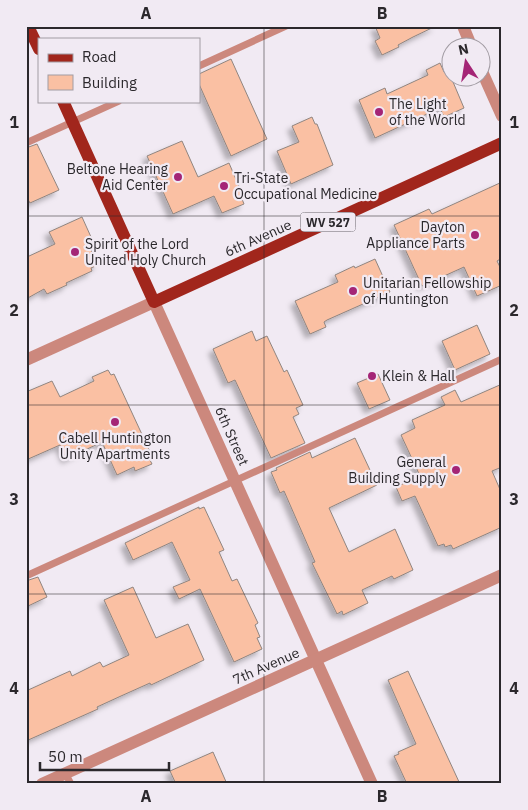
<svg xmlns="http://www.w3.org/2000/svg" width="528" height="810" viewBox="0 0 528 810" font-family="'IBM Plex Sans',sans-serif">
  <defs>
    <filter id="shadow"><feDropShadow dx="-4.5" dy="4.5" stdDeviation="2.5" flood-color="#0004"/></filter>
  </defs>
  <rect width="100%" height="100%" fill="#f1eaf3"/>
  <path fill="#fac0a3" stroke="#908580" filter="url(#shadow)" d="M375,26h61l-23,11 -15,8 1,2 -17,8 -7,-14 5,-3z
    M231,59l36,80 -36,17 -32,-72v-10z
    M440,63l4,9 4,-2 16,38 -20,9 -4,-9 -65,30 -16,-38 26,-12 2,6 41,-19 -2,-5z
    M312,117l3,7h2l16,41 -42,19 -14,-33 22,-9 -7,-16z
    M182,141l16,36 31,-14 15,35 -2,1 2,5 -22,9 -8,-17 -41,18 -26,-58z
    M37,144l22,46 -29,13 -4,-7v-48z
    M502,182v76l-5,3 5,10v14l-25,11 -13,-29 -42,19 -28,-61 35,-16 3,5z
    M82,217l9,20 -5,2 12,26 -7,3 1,3 -26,12 1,2 -20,9 -3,-5 -18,10 1,-42 28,-13 -6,-12z
    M375,259l15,33 -63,28 -3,2 2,5 -16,7 -15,-33 43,-19 -3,-7 19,-9 1,2z
    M477,325l13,29 -35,16 -13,-29z
    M252,331l4,10 11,-5 17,36 3,-2 16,35 -7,3 3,6 -6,3 12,26 -34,15 -36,-78 -7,3 -15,-34z
    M108,370l3,5 3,-1 38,82 -3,2 3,6 -17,7 -1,-4 -17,8 -15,-33 -36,17 -6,-14 -34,15v-68l26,-11 8,16 34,-16 -2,-4z
    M378,374l12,26 -21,9 -12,-26z
    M502,384v83l-10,4 10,23v33l-49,22 -2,-4 -6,2 -1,-3 -6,2 -23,-50 -13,5 -6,-14 24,-11 -19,-41 14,-7 -3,-8 33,-15 -4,-8 14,-7 6,12z
    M355,438l22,47 -48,23 20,44 46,-23 18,41 -19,9 -2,-3 -30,14 6,13 -25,12 -1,-4 -5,3 -25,-51 3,-1 -31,-71 -4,2 -9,-21 6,-2 -1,-2 34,-16 2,6z
    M199,507v2l5,-2 20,43 -5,2 13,29 5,-2 21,44 -3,2 5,12 -3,1 5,11 -28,13 -34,-73 -21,10 -6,-12 17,-7 -18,-38 -39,18 -8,-17z
    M38,577l9,20 -21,10v-26z
    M133,587l23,51 32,-14 16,36 -53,25 -1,-2 -29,13 -24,11 1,2 -72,32v-50l44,-20 2,5 28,-14 3,5 26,-12 -25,-55z
    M408,671l22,48 30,65h-53l-13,-28 5,-2 -1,-2 18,-8 -28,-64z
    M213,752l14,32h-51l-6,-13z"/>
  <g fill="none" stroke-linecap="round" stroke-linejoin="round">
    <path stroke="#cc887d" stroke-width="7" d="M199,66l87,-40
      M26,143l93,-42
      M26,576l476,-217
      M65,773l6,11"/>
    <path stroke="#cc887d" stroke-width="12" d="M463,26l9,22
      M480,67l22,49
      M26,360l128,-58 218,482"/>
    <path stroke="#cc887d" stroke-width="12" d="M42,784l460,-209"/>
    <path stroke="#a1261c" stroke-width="12" d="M28,26l11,23
      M63,101l91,201 348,-159"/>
  </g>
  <path fill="none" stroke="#2b282c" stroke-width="1" stroke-opacity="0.55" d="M264,26v758M26,216h476M26,405h476M26,594h476"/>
  <g fill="#a42576" stroke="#f1eaf3" stroke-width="2">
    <circle cx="379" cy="112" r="5"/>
    <circle cx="178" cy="177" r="5"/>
    <circle cx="224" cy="186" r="5"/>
    <circle cx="475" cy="235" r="5"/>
    <circle cx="75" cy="252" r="5"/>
    <circle cx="353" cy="291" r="5"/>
    <circle cx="372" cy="376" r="5"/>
    <circle cx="115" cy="422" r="5"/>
    <circle cx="456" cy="470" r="5"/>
  </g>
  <g text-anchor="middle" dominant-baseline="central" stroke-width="4.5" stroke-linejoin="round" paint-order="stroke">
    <rect fill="#f1eaf3" stroke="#666268" stroke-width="1" x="300.5" y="212.5" width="55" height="19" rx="4"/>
    <g font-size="12" font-weight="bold" fill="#2b282c">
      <text x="328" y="222">WV 527</text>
    </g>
    <g font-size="14" fill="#2b282c" stroke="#f1eaf3" text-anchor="start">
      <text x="389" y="104">The Light<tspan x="389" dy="16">of the World</tspan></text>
      <text x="168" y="169" text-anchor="end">Beltone Hearing<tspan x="168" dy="16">Aid Center</tspan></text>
      <text x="234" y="178">Tri-State<tspan x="234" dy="16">Occupational Medicine</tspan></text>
      <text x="465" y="227" text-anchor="end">Dayton<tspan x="465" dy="16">Appliance Parts</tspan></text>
      <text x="85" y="244">Spirit of the Lord<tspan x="85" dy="16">United Holy Church</tspan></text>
      <text x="363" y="283">Unitarian Fellowship<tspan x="363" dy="16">of Huntington</tspan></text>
      <text x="382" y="376">Klein &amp; Hall</text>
      <text x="115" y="438" text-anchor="middle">Cabell Huntington<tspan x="115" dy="16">Unity Apartments</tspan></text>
      <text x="446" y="462" text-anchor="end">General<tspan x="446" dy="16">Building Supply</tspan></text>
    </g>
    <g font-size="14" fill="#2b282c" stroke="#f1eaf3">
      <text transform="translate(258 238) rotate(-24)">6th Avenue</text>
      <text transform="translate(232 436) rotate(66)">6th Street</text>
      <text transform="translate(266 666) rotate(-24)">7th Avenue</text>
    </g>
  </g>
  <rect width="528" height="810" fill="none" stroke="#f1eaf3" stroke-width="55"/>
  <rect x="38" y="38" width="162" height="65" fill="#f1eaf3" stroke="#a29ca3"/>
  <rect x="48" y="54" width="25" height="8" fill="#a1261c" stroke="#a29ca3"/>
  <text x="82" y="62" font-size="15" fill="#2b282c">Road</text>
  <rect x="48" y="75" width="25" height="15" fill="#fac0a3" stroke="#a29ca3"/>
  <text x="82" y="88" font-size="15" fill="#2b282c">Building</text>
  <g transform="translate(466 62) rotate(348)"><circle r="24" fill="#f1eaf3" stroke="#a29ca3"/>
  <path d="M0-4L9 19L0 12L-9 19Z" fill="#a42576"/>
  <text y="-8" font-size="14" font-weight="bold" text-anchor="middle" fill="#2b282c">N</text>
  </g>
  <path d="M40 762v8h129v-8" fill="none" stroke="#2b282c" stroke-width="2.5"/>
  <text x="48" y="762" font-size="15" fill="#2b282c" stroke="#f1eaf3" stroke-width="4" paint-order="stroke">50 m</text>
  <rect x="28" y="28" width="472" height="754" fill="none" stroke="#2b282c" stroke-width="2"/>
  <g font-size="16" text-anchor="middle" font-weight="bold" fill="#2b282c">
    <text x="146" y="19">A</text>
    <text x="382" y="19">B</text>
    <text x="14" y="128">1</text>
    <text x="514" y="128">1</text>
    <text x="14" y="316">2</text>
    <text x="514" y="316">2</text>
    <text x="14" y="505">3</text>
    <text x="514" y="505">3</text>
    <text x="14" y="694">4</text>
    <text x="514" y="694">4</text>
    <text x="146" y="802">A</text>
    <text x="382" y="802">B</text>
  </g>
</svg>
